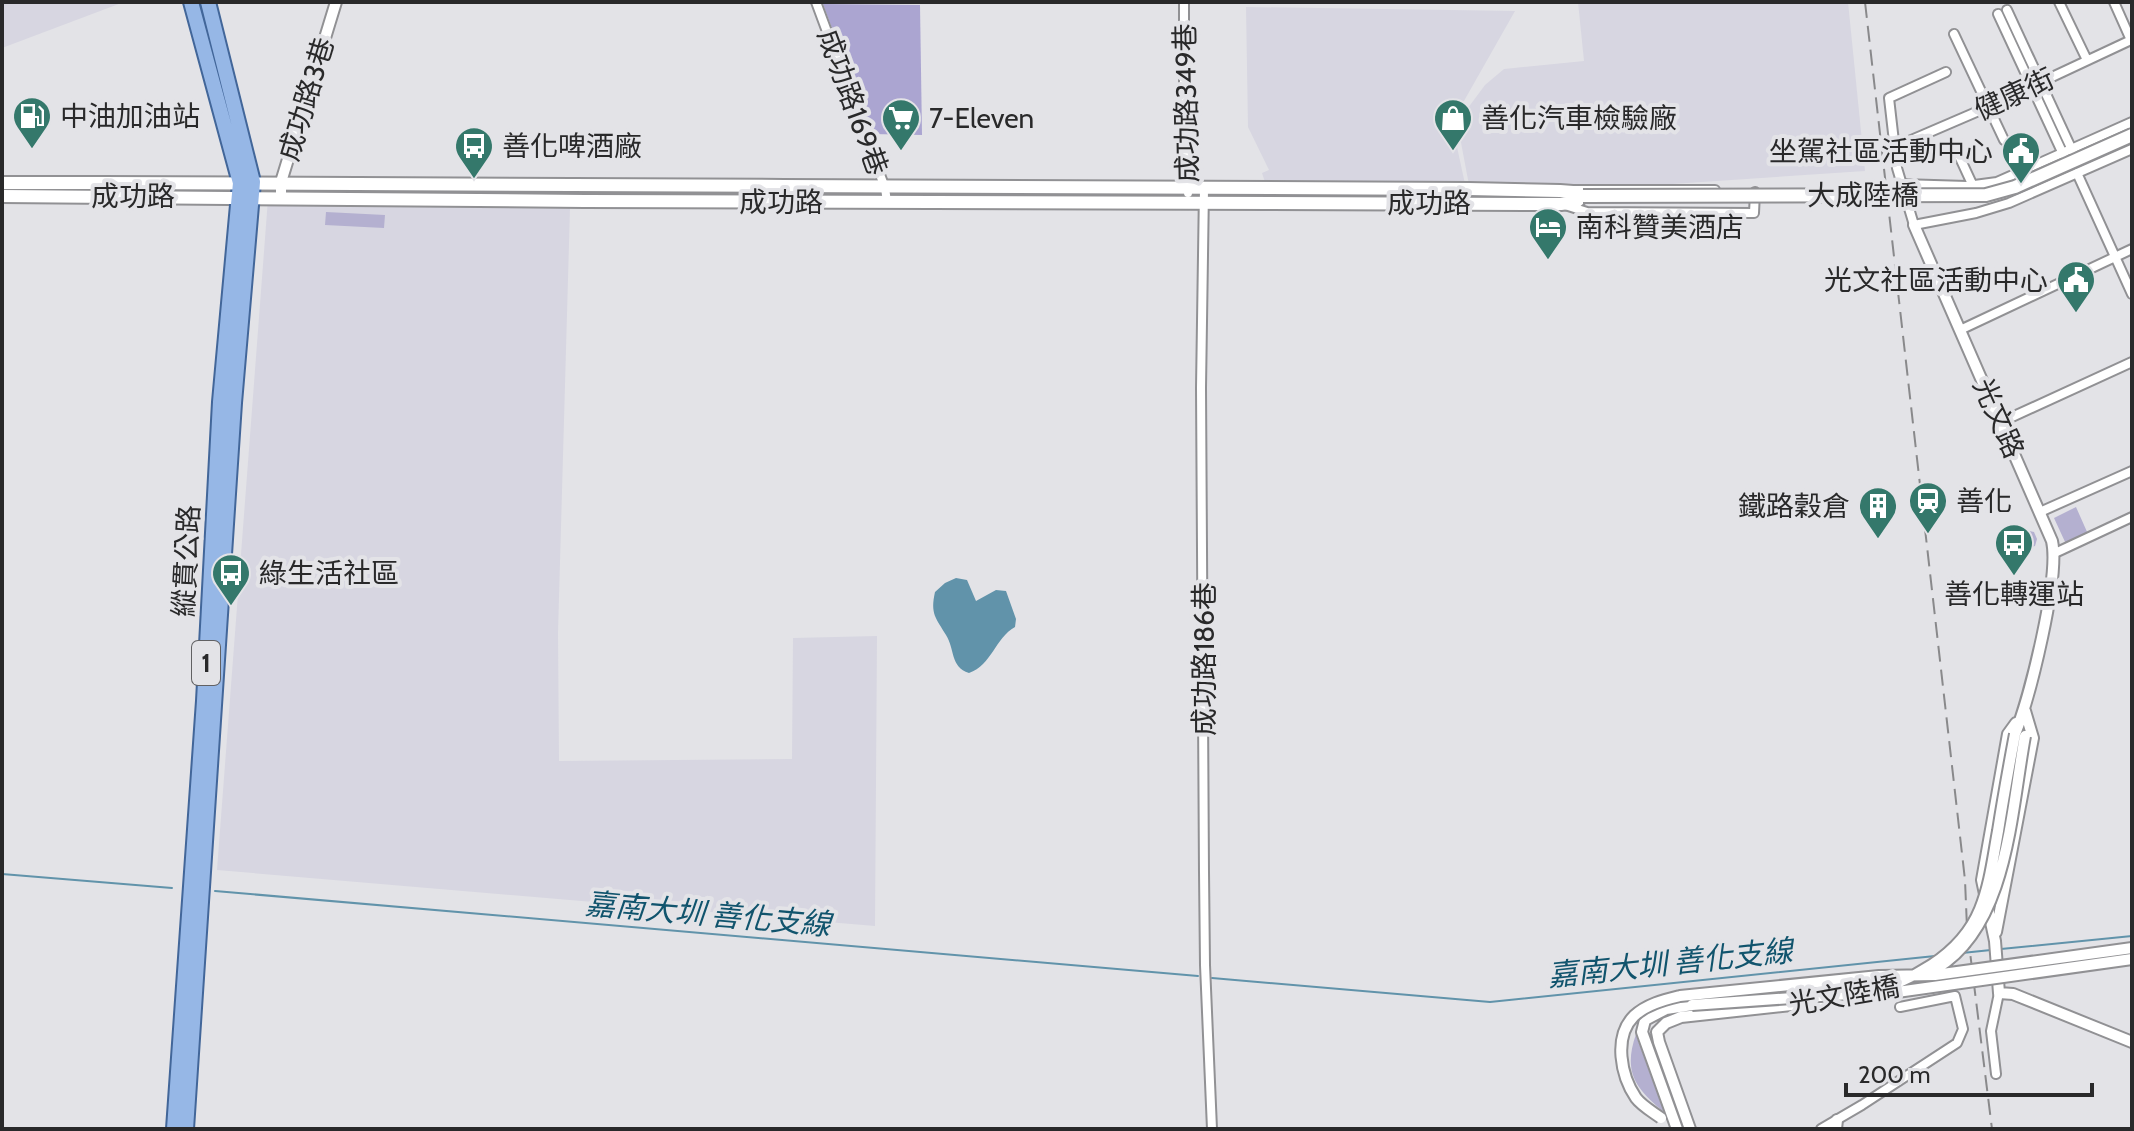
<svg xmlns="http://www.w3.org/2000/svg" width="2134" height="1131" viewBox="0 0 2134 1131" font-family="Cabin,'Noto Sans TC',sans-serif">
  <rect width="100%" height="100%" fill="#e3e3e7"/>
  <path fill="#d7d6e1" d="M2,2h122l-122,46z
    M1578,2h270l17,169 -208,14h-188l-10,-53 3,-16 23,-31 19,-16 80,-8z
    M1246,7l269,4 -59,104 -2,18 11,51 -200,-2 -3,-9 7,-3 -21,-43z
    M268,199l302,9 -12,425 1,128 233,-2 1,-121 84,-2 -2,290 -658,-56z"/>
  <path fill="#b4b0d0" d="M326,212l59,3 -1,13 -59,-3z
    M2076,507l12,27 -22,10 -12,-26z
    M2025,530l9,2 3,7 -2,7 -19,6 -21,-1 9,-10z
    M1636,1034v1l28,77c-29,-24 -41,-40 -28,-78z"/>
  <path fill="#aba5d1" d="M823,4l97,1 2,130 -51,-1z"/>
  <path fill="#6193aa" d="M956,578l11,2 9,21 20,-11 10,1 10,28 -1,8c-20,11 -23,38 -46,46 -19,-6 -14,-24 -23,-38 -10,-17 -16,-21 -11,-43l10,-9z"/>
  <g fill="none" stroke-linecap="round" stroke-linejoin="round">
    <path stroke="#6193aa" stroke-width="2" d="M2,874l170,14
      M215,891l983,85
      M2001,949l131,-13
      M1962,953l29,-3
      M1212,978l278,24 445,-46"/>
    <defs>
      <path id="minor" d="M816,2l69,186 2,14
        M1184,2v127l4,64
        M2059,2l28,58
        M2007,10l65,140
        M1998,14l65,140
        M1954,34l50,106
        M1946,72l-57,26 8,70 17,57 62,-12 33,-10 123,-54
        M1954,145l19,41
        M1895,147l93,-40 143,-67 -17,-38
        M2077,173l55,121
        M1901,184l66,2 30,-4 135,-60
        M1204,189l-3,199 3,484 1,93 7,164
        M1573,190h142
        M1565,205l22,7 167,1 1,-21
        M1960,330l172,-81
        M2001,422l131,-60
        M2040,512l92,-41
        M2055,553l77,-36
        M1996,1074l-5,-43 8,-38
        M1821,1129l41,-24 95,-62 6,-14 -8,-33 -55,11"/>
      <path id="tertiary" d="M281,198v-16l55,-180
        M1914,225l138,316c8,36 -22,156 -37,193
        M2016,723l-8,11 -26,146 13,61 4,52 14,1 119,48
        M1996,932l37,-194 -8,-27
        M1677,1129l-35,-97 3,-12 21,-11 26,-4
        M1690,1129l-31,-87 -2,-10 9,-9 15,-6 166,-18
        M1836,1129l1,-9"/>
      <path id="secondary" d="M2,183c489,-1 978,6 1467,6l91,2 13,1 10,4
        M2,196l583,5 976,3 15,-2 7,-6"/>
      <path id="primary" d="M174,1129l30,-428 16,-299 20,-219 -49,-181
        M186,1129l48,-726 19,-221 -45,-180"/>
    </defs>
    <use href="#minor" stroke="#919194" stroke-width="12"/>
    <use href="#tertiary" stroke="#919194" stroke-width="14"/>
    <use href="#secondary" stroke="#919194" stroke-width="16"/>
    <use href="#primary" stroke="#426699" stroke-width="18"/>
    <use href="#minor" stroke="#fff" stroke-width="8"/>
    <use href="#tertiary" stroke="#fff" stroke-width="10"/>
    <use href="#secondary" stroke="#fff" stroke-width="12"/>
    <use href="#primary" stroke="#96b7e6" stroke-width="14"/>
    <path stroke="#89898b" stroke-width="2" stroke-dasharray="16 8" stroke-linecap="butt" d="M1865,2l100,878 2,48 25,201"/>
    <defs>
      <path id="tertiary-bridge" d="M1937,968c71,-43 74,-157 88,-232
        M1883,994l249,-35
        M1692,1005l172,-12c45,-10 97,-37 116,-84 10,-24 13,-51 18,-78 5,-32 11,-65 17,-97
        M1661,1118c-8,-6 -19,-12 -25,-20 -15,-22 -23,-61 -2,-82 13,-12 30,-16 46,-20l199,-20 56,-1 197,-27"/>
      <path id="secondary-bridge" d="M1583,196l403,-1 29,-8 117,-52"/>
    </defs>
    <use href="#tertiary-bridge" stroke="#919194" stroke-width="14" stroke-linecap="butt"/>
    <use href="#secondary-bridge" stroke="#919194" stroke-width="16" stroke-linecap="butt"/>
    <use href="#tertiary-bridge" stroke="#fff" stroke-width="10"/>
    <use href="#secondary-bridge" stroke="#fff" stroke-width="12"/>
  </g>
  <defs>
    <symbol id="fuel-pin" viewBox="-11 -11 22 30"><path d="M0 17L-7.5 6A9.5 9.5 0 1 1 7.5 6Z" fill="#34786b" stroke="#e3e3e7"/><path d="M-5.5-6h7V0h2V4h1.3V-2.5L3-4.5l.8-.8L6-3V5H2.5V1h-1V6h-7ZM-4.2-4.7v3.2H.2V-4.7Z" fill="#fff"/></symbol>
    <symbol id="supermarket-pin" viewBox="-11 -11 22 30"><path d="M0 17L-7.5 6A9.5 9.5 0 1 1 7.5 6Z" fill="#34786b" stroke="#e3e3e7"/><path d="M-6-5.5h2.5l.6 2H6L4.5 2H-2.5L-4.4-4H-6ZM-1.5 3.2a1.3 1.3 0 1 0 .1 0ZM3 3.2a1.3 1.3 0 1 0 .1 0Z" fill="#fff"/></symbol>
    <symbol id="shop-pin" viewBox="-11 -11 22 30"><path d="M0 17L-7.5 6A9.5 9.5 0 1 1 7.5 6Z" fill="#34786b" stroke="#e3e3e7"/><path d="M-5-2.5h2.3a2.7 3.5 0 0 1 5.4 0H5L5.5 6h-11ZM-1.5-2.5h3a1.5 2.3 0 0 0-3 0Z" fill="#fff"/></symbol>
    <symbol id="bus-pin" viewBox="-11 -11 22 30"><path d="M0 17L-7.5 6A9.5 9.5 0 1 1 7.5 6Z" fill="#34786b" stroke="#e3e3e7"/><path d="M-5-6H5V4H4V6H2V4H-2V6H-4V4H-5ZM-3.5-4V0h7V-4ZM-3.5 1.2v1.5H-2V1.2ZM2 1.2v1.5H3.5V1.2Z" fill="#fff"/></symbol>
    <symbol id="civic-pin" viewBox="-11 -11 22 30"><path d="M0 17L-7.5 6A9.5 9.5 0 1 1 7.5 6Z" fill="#34786b" stroke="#e3e3e7"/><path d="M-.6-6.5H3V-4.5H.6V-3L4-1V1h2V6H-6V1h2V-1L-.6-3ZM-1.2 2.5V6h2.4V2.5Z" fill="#fff"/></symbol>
    <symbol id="hotel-pin" viewBox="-11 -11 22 30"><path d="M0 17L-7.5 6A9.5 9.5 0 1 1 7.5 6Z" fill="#34786b" stroke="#e3e3e7"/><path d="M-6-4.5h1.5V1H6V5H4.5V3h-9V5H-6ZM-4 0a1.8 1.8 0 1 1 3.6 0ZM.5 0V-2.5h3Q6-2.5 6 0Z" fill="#fff"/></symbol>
    <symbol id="station-pin" viewBox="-11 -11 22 30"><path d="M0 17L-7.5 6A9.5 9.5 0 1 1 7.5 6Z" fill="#34786b" stroke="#e3e3e7"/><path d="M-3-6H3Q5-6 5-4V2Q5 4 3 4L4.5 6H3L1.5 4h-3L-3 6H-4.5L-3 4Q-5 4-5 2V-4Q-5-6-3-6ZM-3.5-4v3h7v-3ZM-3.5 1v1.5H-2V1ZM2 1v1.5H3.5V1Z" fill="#fff"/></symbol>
    <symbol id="building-pin" viewBox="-11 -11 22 30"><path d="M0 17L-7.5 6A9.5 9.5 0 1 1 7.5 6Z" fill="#34786b" stroke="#e3e3e7"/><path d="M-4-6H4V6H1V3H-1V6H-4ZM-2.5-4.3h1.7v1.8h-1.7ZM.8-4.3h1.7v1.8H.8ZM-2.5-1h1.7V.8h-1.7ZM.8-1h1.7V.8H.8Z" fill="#fff"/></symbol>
  </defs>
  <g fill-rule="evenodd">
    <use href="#fuel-pin" x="10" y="94" width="44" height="60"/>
    <use href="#supermarket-pin" x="879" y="96" width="44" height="60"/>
    <use href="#shop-pin" x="1431" y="96" width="44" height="60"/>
    <use href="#bus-pin" x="452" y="124" width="44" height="60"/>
    <use href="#civic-pin" x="1999" y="129" width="44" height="60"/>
    <use href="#hotel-pin" x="1526" y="205" width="44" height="60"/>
    <use href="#civic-pin" x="2054" y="258" width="44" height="60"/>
    <use href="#station-pin" x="1906" y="479" width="44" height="60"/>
    <use href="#building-pin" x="1856" y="484" width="44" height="60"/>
    <use href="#bus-pin" x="1992" y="521" width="44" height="60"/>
    <use href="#bus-pin" x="209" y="551" width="44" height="60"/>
  </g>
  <g text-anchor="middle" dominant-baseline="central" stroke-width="8" stroke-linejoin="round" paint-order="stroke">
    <rect fill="#e3e3e7" stroke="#616163" stroke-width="2" x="192" y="641" width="28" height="44" rx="6"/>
    <g font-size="26" font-weight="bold" fill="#29292a">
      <text x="206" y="663">1</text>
    </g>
    <g font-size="28" fill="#29292a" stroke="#e3e3e7">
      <text transform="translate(2014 94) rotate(-25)">健康街</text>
      <text transform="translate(306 99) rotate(-73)">成功路3巷</text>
      <text transform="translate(853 102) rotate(70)">成功路169巷</text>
      <text transform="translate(1186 103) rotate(-91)">成功路349巷</text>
      <text x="1863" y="195">大成陸橋</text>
      <text x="133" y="196">成功路</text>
      <text x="781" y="202">成功路</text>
      <text x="1429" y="203">成功路</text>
      <text transform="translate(1999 418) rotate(66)">光文路</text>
      <text transform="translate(186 561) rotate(-87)">縱貫公路</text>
      <text transform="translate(1204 659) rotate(-90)">成功路186巷</text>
      <text transform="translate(1844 995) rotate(-10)">光文陸橋</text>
    </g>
    <g font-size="28" fill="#29292a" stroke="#e3e3e7" text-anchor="start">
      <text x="60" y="116">中油加油站</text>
      <text x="929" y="118">7-Eleven</text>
      <text x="1481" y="118">善化汽車檢驗廠</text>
      <text x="502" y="146">善化啤酒廠</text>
      <text x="1993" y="151" text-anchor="end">坐駕社區活動中心</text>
      <text x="1576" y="227">南科贊美酒店</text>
      <text x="2048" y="280" text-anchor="end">光文社區活動中心</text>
      <text x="1956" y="501">善化</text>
      <text x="1850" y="506" text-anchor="end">鐵路穀倉</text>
      <text x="259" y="573">綠生活社區</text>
      <text x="2014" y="594" text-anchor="middle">善化轉運站</text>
    </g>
    <g font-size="30" font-style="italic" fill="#11546d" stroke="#e3e3e7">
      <text transform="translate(708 914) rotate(5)">嘉南大圳 善化支線</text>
      <text transform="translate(1670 963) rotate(-6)">嘉南大圳 善化支線</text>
    </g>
  </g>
  <rect width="2134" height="1131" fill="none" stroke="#29292a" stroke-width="8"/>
  <path d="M1846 1083v12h246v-12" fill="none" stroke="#29292a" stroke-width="4"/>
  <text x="1858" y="1083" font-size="24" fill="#29292a" stroke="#e3e3e7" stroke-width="6" paint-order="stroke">200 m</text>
</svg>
